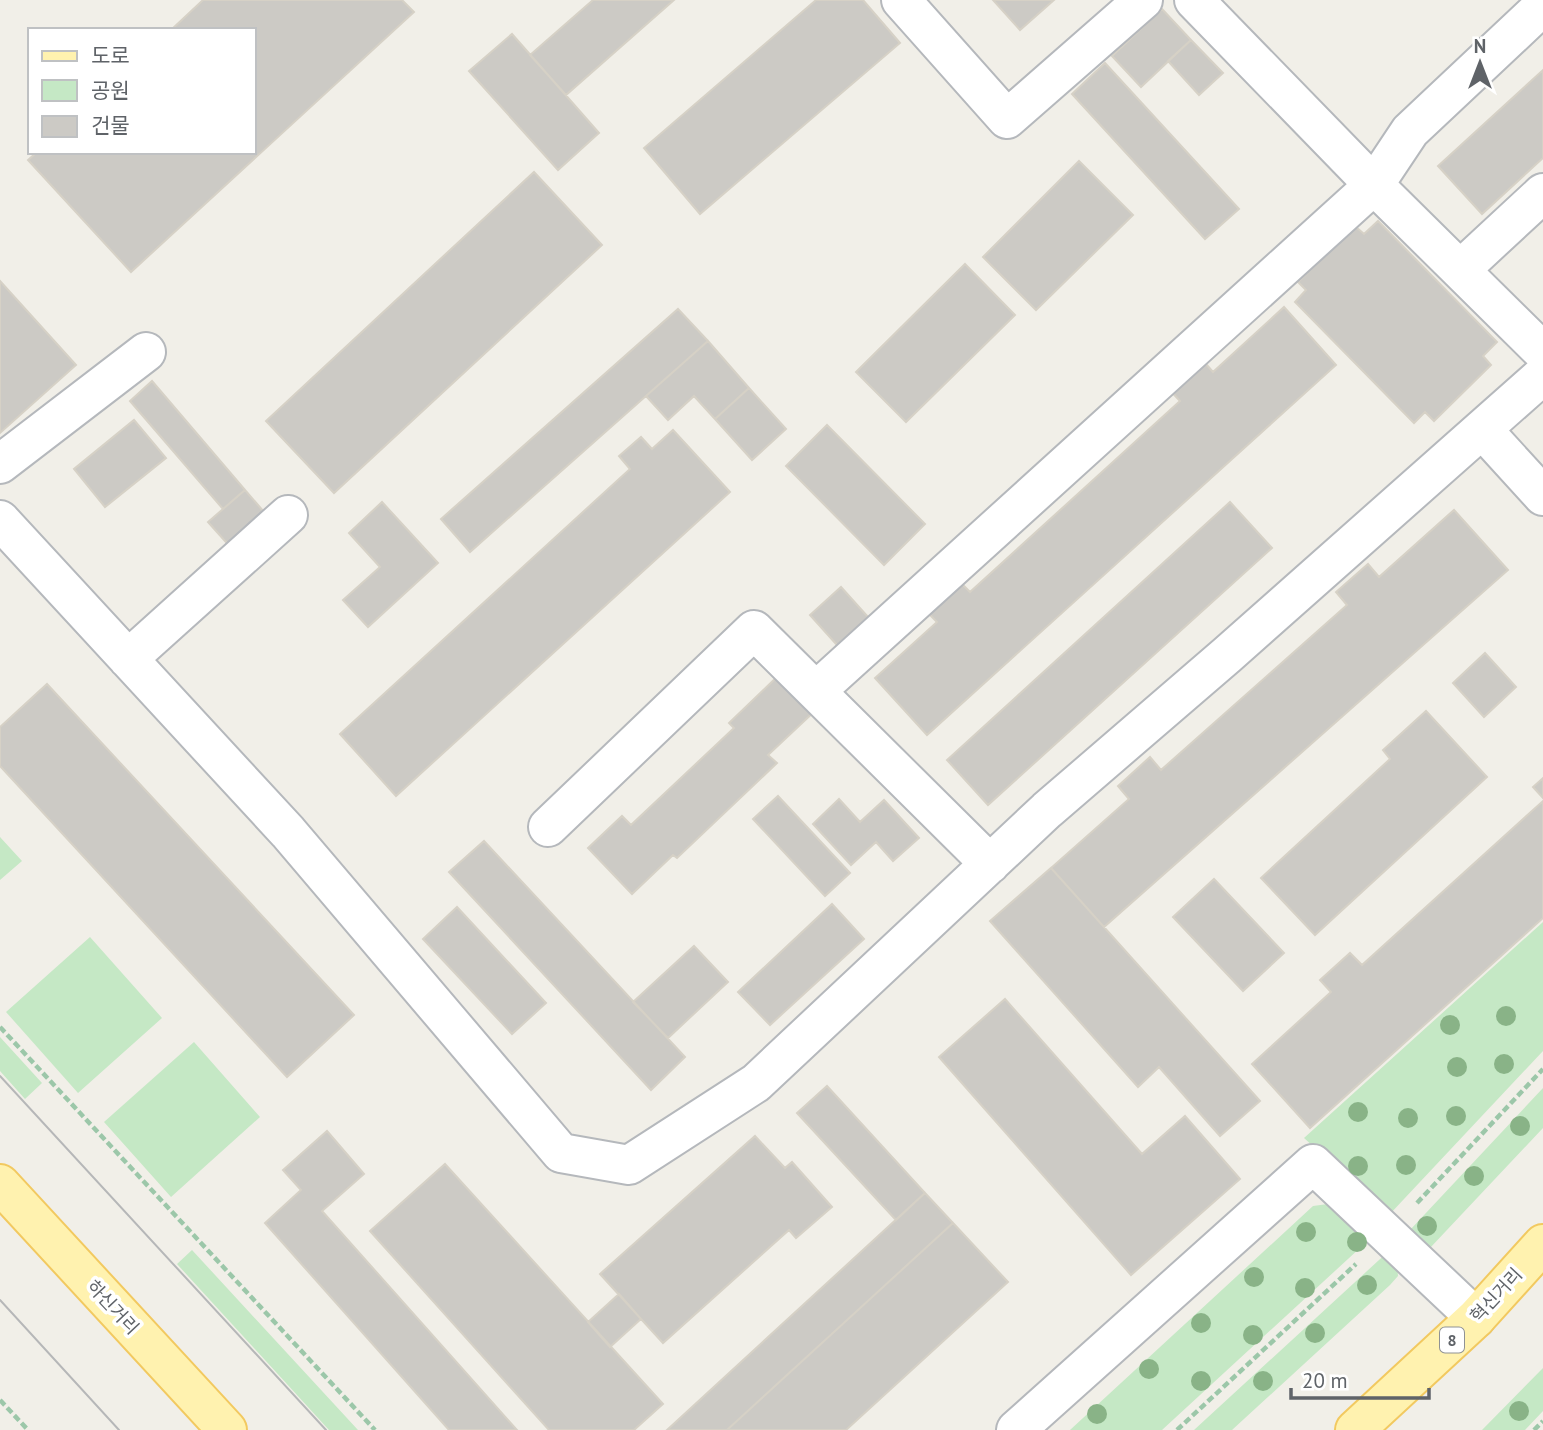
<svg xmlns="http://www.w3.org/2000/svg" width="1543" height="1430" viewBox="0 0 1543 1430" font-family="'PT Sans','Noto Sans KR',sans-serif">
  <rect width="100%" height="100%" fill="#f1efe8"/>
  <path fill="#c5e8c5" d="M0,837l22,24 -22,19z
    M1543,922v129l-154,164 -85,-77z
    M90,937l72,81 -84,75 -72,-81z
    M0,1037l42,46 -17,16 -25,-28z
    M194,1042l66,75 -89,80 -67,-75z
    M1543,1088v40l-113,120 -20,-18z
    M1328,1204l45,32 -211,194h-92l243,-224z
    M1391,1249l6,12 1,15 -8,9 -158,145h-38z
    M192,1250l166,180h-29l-152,-166z
    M1543,1368v43l-18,19h-43z"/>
  <path fill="#cccac5" stroke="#d6d1c6" stroke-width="2" d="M203,0h199l12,12 -283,260 -103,-112 9,-8h217v-122h-83z
    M593,0h81l-108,95 -36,-40z
    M816,0h47l37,43 -200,171 -56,-66z
    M993,0h61l-34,30z
    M1162,9l29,31 -50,47 -29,-31z
    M512,34l87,99 -41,37 -89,-99z
    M1191,40l32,33 -24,22 -31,-34z
    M1105,63l134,146 -34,30 -133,-145z
    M1543,70v88l-61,56 -44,-48z
    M1079,161l54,54 -97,95 -53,-53z
    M534,172l68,73 -268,248 -68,-72z
    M1378,221l119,121 -14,14 8,9 -57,56 -9,-9 -11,11 -119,-121 11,-12 -8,-8 57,-56 9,8z
    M965,264l50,51 -109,107 -50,-50z
    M0,281l76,84 -76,68z
    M1284,307l52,58 -409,370 -52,-57 62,-56 -15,-15 33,-30 15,15 210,-191 -14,-15 33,-30 14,16z
    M678,309l30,32 -238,211 -29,-33z
    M708,341l41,47 -34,31 -21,-23 -26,24 -22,-24z
    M152,381l93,109 -22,19 -93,-108z
    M749,388l37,41 -34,31 -37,-41z
    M134,420l32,38 -61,49 -31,-38z
    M827,425l98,99 -41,41 -98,-99z
    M673,430l57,62 -334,304 -56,-62 290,-265 -11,-13 22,-19 11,12z
    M245,490l26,30 -37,31 -26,-29z
    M382,502l56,61 -70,64 -25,-27 37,-33 -31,-34z
    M1230,502l42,46 -284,257 -41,-45z
    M1454,510l54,60 -404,357 -53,-59 78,-69 -11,-13 32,-29 11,13 186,-165 -11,-13 32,-28 11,13z
    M841,587l27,30 -31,28 -27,-30z
    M1485,653l31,34 -32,30 -31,-34z
    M781,673l35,37 -48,45 9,8 -100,95 -4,-3 -41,39 -44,-46 34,-32 9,9 103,-97 -5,-5z
    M47,684l307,331 -67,62 -287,-311v-39z
    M1426,711l61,66 -172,158 -54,-57 129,-119 -7,-9z
    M1543,778v20l-10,-11z
    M778,796l72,77 -25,23 -72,-77z
    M839,799l21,23 24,-22 35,38 -26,23 -17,-19 -25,23 -38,-41z
    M1543,801v117l-233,210 -58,-64 79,-72 -11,-12 30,-27 12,12z
    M484,841l201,216 -34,33 -202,-218z
    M1051,868l209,233 -40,35 -61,-69 -21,20 -148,-166z
    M1214,879l70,74 -41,38 -70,-74z
    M832,904l32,35 -94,86 -32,-33z
    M457,907l89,96 -34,31 -89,-95z
    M694,946l34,36 -60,56 -35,-36z
    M1005,999l137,155 43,-38 55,63 -109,96 -192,-218z
    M827,1086l98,107 -29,27 -99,-107z
    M327,1131l37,43 -42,37 195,219h-68l-184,-207 36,-33 -18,-20z
    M755,1136l30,32 7,-6 40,45 -36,31 -7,-8 -126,113 -63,-69z
    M445,1164l218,240 -29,26h-85l-179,-199z
    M925,1193l28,30 -226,207h-60z
    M953,1223l55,59 -162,148h-119z
    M619,1294l22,25 -31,28 -22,-25z"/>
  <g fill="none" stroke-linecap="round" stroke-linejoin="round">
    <defs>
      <path id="minor" d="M901,0l106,119 136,-119
        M1194,0l180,185 169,167
        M1460,270l83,-77
        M1482,429l61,67
        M0,464l146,-112
        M0,520l288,312 273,321 68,12 127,-82 291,-273 180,-155 316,-280
        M128,659l160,-144
        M816,691l558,-506 36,-54 133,-125
        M548,827l206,-197 236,234
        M1016,1430l297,-266 163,154"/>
      <path id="major" d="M0,1184l227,246
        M1355,1430l121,-112 67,-74"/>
    </defs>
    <use href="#minor" stroke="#b5b8bc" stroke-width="42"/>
    <use href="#major" stroke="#f2c960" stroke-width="42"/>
    <path stroke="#9cc7a9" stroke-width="4.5" stroke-dasharray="7 3.5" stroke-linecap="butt" d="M0,1027l375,403
      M1417,1203l126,-134
      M0,1400l28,30
      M1177,1430l179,-166
      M1534,1430l9,-9"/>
    <use href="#minor" stroke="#fff" stroke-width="38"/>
    <use href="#major" stroke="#fff2af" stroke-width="38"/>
    <path stroke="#b6b7b8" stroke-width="2" d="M0,1076l326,354
      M0,1300l119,130"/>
  </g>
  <g fill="#89b387">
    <circle cx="1506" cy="1016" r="10"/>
    <circle cx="1450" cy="1025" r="10"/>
    <circle cx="1504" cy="1064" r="10"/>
    <circle cx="1457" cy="1067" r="10"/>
    <circle cx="1358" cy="1112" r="10"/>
    <circle cx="1456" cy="1116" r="10"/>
    <circle cx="1408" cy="1118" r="10"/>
    <circle cx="1520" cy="1126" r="10"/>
    <circle cx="1406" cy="1165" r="10"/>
    <circle cx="1358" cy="1166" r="10"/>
    <circle cx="1474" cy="1176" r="10"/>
    <circle cx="1427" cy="1226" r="10"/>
    <circle cx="1306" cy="1232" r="10"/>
    <circle cx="1357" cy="1242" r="10"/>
    <circle cx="1254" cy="1277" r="10"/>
    <circle cx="1367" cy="1285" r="10"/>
    <circle cx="1305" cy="1288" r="10"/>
    <circle cx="1201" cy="1323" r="10"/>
    <circle cx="1315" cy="1333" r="10"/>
    <circle cx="1253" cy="1335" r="10"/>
    <circle cx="1149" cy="1369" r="10"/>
    <circle cx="1201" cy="1381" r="10"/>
    <circle cx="1263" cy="1381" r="10"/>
    <circle cx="1519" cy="1411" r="10"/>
    <circle cx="1097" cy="1414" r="10"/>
  </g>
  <g text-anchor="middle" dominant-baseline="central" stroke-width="7" stroke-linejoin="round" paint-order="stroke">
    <rect fill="#fff" stroke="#8f9295" stroke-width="2" x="1440" y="1327.5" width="24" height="25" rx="5"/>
    <g font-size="16" font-weight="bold" fill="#5f6368">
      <text x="1452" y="1340">8</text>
    </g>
    <g font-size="18" fill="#5f6368" stroke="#fff">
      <text transform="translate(1496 1295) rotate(-47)">혁신거리</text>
      <text transform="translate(113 1307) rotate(47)">하신거리</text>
    </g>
  </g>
  <rect x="28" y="28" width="228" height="126" fill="#ffffff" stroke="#bfc1c3" stroke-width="2"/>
  <rect x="42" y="51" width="35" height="10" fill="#fff2af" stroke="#bfc1c3" stroke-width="2"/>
  <text x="91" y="63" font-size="21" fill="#5f6368">도로</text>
  <rect x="42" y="80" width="35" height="21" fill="#c5e8c5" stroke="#bfc1c3" stroke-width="2"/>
  <text x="91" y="98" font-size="21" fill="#5f6368">공원</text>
  <rect x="42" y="116" width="35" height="21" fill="#cccac5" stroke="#bfc1c3" stroke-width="2"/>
  <text x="91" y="133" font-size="21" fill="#5f6368">건물</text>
  <g transform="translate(1480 63)" stroke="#ffffff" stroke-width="5" paint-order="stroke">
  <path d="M0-5L12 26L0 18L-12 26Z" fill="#5f6368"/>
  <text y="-10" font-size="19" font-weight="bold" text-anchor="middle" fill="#5f6368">N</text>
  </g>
  <path d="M1291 1388v10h138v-10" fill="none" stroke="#5f6368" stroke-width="3.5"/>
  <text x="1302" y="1388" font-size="21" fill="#5f6368" stroke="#ffffff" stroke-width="5" paint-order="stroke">20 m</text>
</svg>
